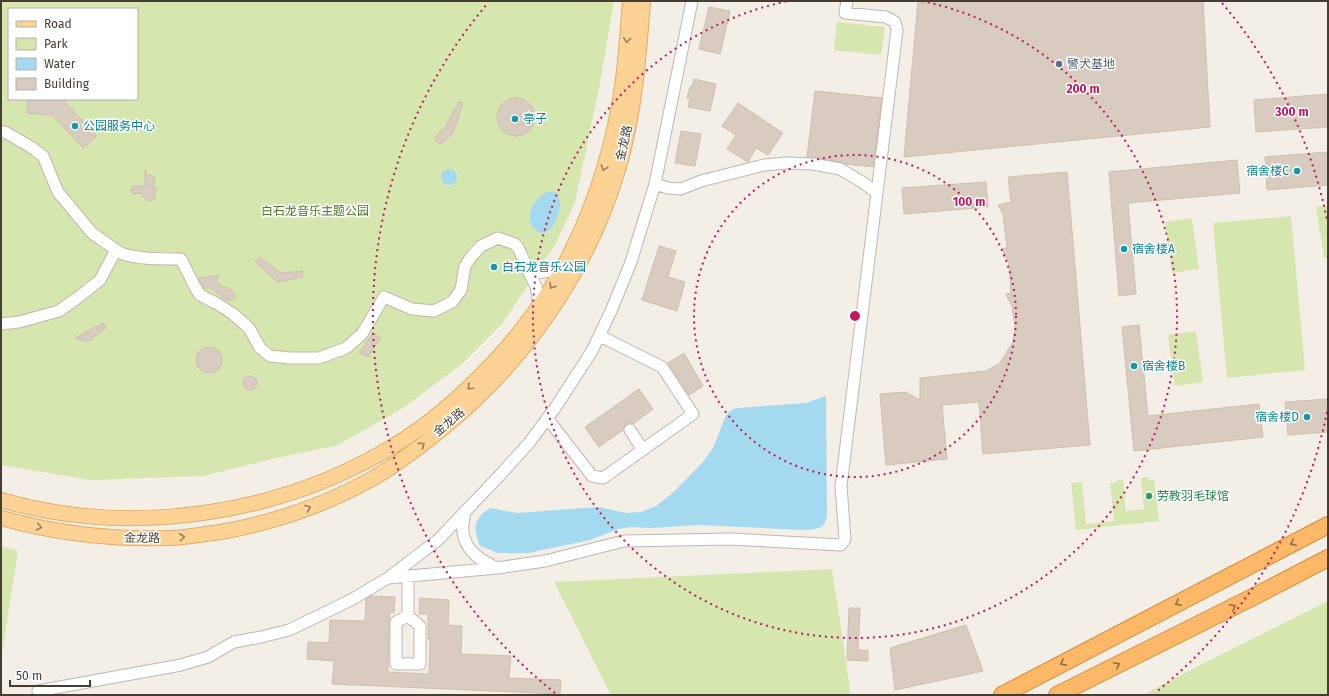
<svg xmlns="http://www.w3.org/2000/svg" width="1329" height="696" viewBox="0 0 1329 696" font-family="'Fira Sans','Noto Sans SC',sans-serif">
  <rect width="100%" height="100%" fill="#f3eee6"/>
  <path fill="#d5e7af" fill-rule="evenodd" d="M1,1h613l-15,87 -24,114 -20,43 -54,80 -38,38 -60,45 -65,37 -61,13 -74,18 -113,4 -89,-15zM9,9h128v90h-128z
    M837,22l48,5 -4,28 -47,-5z
    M1328,206v52h-4l-8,-51z
    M1291,216l14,154 -78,8 -14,-155z
    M1192,218l7,51 -27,4 -7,-51z
    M1196,331l7,51 -28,4 -7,-51z
    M1148,477l1,4 5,-1 5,41 -83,9 -5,-47 11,-1 4,42 28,-3 -4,-38 7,-1v-2l6,-1 3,32 18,-2 -3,-31z
    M1,546l17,5 -17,109z
    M832,569l19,126h-240l-57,-113z
    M1328,601v94h-185l61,-32z"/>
  <path fill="#a3daf0" d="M441 177a8 8 0 1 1 16 0a8 8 0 1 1-16 0Z
    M550,191l6,1c5,7 5,15 2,23 -14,44 -51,-5 -8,-24z
    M826,396l1,116c0,17 -9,17 -24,18l-103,-5 -50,3 -19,-1 -13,2 -28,11 -62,13h-30l-18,-7c-7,-17 -7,-27 10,-38l27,5 81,-6 28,6 15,-1 15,-6 18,-14 29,-30 10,-14 13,-33 5,-5 7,-2 68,-5z"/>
  <path fill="#d8cbbf" stroke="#cfbfaf" d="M918,1h285l7,126 -306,30z
    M709,7l21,4 -10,43 -21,-5z
    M694,79l22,5 -6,27 -22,-4 2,-8 -3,-1 3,-11h2z
    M815,91l67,7 -9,69 -28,-3 -4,-2 -34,-5z
    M1328,94v33l-72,5 -2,-32z
    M497 117a19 19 0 1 1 38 0a19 19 0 1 1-38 0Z
    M28,99h38l-1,3 32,34 -14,12 -31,-33 -25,-2z
    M459,102l4,1 -10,30 -13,12 -6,-6 11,-12z
    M738,103l45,30 -15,22 -12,-7 -8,14 -21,-13 9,-14 -14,-9z
    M681,131l20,3 -6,32 -20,-3z
    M1328,152v33l-61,5 -2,-33z
    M1237,160l3,33 -112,10 8,91 -17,2 -10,-124z
    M145,170l2,6 5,-1 3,4v3l-3,4 4,1v5h-1v3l-1,4 -4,2 -4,-1 -5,-7 -8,1 -2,-3 1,-4 2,-1h11z
    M1067,172l23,273 -107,9 -4,-52 -37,3 5,54 -61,6 -6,-71 25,-2 15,8v-22l66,-7 14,-8 13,-21 2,-15 -3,-21 -6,-12 5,-1 -2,-30 -7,-14 5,-1 -4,-34 -5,-9 13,-3 -3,-25z
    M986,182l2,25 -84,7 -2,-26z
    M659,246l17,5 -8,26 17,5 -8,29 -35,-11z
    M259,257l22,16 21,-2 1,6 -26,5 -22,-21z
    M219,275l-3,6 6,5 8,3 4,4 1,5 -5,3 -4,-1 -15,-12h-7l-5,-8 1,-2z
    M103,323l3,5 -19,14 -12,-4z
    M1139,325l9,91 111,-12 4,33 -129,14 -12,-124z
    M373,333l8,5 -13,19 -9,-4z
    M196 360a13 13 0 1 1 26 0a13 13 0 1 1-26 0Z
    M684,353l19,33 -14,9 -21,-32z
    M243 383a7 7 0 1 1 14 0a7 7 0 1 1-14 0Z
    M639,389l14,20 -20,15h-7l-3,6 -24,17 -14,-20z
    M1328,399v33l-40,3 -3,-33z
    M371,596l24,1 -1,16 -4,-1 -1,10 -1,50 41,2 1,-35h-2v-25h-9l1,-16 29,2 -1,25 14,1 -1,28 50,2 -2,22 52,2 -1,14 -228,-10 2,-23 -27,-2 1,-17 21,1 1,-23 35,1 1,-22z
    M849,608h11l-2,42h10v11l-21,-1z
    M966,625l17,46 -88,19 -5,-42z"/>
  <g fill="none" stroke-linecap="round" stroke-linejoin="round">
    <defs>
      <path id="minor" d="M1,132h4l26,15 12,9 15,36 34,41 24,17
        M655,184l13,4 13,1 20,-8 63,-16 23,-2 26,1 27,5 22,13 15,11
        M529,273c13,0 25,-1 36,-10
        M1,324l18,-2 40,-11 21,-15 20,-16 16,-30c12,10 50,9 65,9l14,28 5,8 16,8 17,11 16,14 11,20 10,8 20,2h29l27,-10 16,-14 22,-37 28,12 22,2 18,-9 9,-12 4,-24 6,-9 10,-11 17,-8 17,6 4,5 10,24 7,13 2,13v8
        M547,418l45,58 11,2 90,-64 -31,-47 -62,-31
        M630,430l13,20
        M465,511c-1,7 -3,15 -2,22 3,19 19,28 34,35
        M408,577v39l-12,6v42h24v-38l-12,-10
        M388,578l109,-10 48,-7 79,-20 106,-2 111,6 4,-6 -4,-53 56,-456 -2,-8 -9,-5 -41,-4 2,-12
        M38,691l143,-26 27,-8 26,-15 27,-5 28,-7 62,-30 37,-22 50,-38 63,-66 28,-31 26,-35 37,-57 19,-40 20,-49 24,-78 37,-183"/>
      <path id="major" d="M1,500c128,37 275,16 389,-52 46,-27 85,-64 120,-104 24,-29 46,-60 62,-94 26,-53 43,-111 51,-170 3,-26 5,-53 7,-79
        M1,518c54,15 111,22 167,20 17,0 35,-4 52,-6 52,-9 103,-26 150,-52 23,-13 46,-30 67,-47 86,-68 153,-164 183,-270 15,-53 19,-108 23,-162"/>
      <path id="highway" d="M1002,695l326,-170
        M1057,695l200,-100 71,-37"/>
    </defs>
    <use href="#minor" stroke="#c1b7ac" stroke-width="13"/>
    <use href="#major" stroke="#e3ad64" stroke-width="16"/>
    <use href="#highway" stroke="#dc8b37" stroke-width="18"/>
    <use href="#minor" stroke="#fff" stroke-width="11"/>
    <use href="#major" stroke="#fdd295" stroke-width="14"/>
    <use href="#highway" stroke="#fdb868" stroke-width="16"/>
  </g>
  <defs><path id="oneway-chevron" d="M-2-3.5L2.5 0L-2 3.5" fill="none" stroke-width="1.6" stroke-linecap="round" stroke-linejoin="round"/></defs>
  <g stroke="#988060">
    <use href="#oneway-chevron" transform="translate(627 40) rotate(95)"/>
    <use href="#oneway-chevron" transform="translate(604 168) rotate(108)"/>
    <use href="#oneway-chevron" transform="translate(552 286) rotate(122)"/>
    <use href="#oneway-chevron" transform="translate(470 387) rotate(137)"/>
    <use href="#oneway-chevron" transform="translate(422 445) rotate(-37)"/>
    <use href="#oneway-chevron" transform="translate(308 508) rotate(-22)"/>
    <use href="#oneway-chevron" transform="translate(39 527) rotate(11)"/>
    <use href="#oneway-chevron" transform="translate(182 537) rotate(-7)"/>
  </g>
  <g stroke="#8f6e49">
    <use href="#oneway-chevron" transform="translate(1293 543) rotate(153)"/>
    <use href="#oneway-chevron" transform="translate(1178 603) rotate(153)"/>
    <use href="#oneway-chevron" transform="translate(1233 607) rotate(-27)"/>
    <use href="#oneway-chevron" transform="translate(1063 663) rotate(152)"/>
    <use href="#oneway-chevron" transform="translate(1117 665) rotate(-27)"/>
  </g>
  <g fill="none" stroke="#c2185b" stroke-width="2" stroke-dasharray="2 4">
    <circle cx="855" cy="316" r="161"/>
    <path d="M922 1A322 322 0 1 1 788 1"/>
    <path d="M1327 412A482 482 0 0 1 1155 693M555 693A482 482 0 0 1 488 3M1222 3A482 482 0 0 1 1327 220"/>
  </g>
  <circle fill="#5c6f8a" stroke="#fff" stroke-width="1.5" cx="1059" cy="64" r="4"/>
  <g fill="#0f9aa8" stroke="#fff" stroke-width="1.5">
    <circle cx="515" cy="119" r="4"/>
    <circle cx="75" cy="126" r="4"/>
    <circle cx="1297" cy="171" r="4"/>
    <circle cx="1124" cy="249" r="4"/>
    <circle cx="494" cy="267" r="4"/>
    <circle cx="1134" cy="366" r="4"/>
    <circle cx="1307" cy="417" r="4"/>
  </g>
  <circle fill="#2e9e5b" stroke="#fff" stroke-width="1.5" cx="1149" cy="496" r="4"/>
  <g text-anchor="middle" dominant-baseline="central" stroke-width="3" stroke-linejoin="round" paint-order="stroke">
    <g font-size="12" fill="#4e5e75" stroke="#fff" text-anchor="start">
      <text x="1067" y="64">警犬基地</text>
    </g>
    <g font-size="12" fill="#0d838f" stroke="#fff" text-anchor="start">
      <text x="523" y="119">亭子</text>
      <text x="83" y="126">公园服务中心</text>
      <text x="1289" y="171" text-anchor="end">宿舍楼C</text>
      <text x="1132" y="249">宿舍楼A</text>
      <text x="502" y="267">白石龙音乐公园</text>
      <text x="1142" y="366">宿舍楼B</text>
      <text x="1299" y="417" text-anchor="end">宿舍楼D</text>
    </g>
    <g font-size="12" fill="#463d35" stroke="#fff">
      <text transform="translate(624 143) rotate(-77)">金龙路</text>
      <text transform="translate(449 422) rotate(-40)">金龙路</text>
      <text transform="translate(142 538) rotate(1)">金龙路</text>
    </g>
    <g font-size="12" fill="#517729" stroke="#fff">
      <text x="315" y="211">白石龙音乐主题公园</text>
    </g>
    <g font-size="12" fill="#27864d" stroke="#fff" text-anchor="start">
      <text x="1157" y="496">劳教羽毛球馆</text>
    </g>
  </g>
  <circle cx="855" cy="316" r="6" fill="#c2185b" stroke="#fff" stroke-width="2"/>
  <g font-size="12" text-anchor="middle" font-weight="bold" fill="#c2185b" stroke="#fff" stroke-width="3" stroke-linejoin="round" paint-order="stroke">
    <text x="1083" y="93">200 m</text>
    <text x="1292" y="116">300 m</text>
    <text x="969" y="206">100 m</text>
  </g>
  <rect width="1329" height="696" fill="none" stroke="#463d35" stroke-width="4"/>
  <rect x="8" y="8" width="130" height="92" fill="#ffffff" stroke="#b5b1ae"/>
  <rect x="16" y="21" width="20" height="6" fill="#fdd295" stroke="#b5b1ae"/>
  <text x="44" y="28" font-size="12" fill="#463d35">Road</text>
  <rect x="16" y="38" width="20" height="12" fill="#d5e7af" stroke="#b5b1ae"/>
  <text x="44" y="48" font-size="12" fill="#463d35">Park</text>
  <rect x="16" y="58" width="20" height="12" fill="#a3daf0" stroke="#b5b1ae"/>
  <text x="44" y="68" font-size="12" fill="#463d35">Water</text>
  <rect x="16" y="78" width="20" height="12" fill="#d8cbbf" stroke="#b5b1ae"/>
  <text x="44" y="88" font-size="12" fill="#463d35">Building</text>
  <path d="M10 680v6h80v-6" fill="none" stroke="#463d35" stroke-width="2"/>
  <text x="16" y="680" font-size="12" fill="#463d35" stroke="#ffffff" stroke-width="3" paint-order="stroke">50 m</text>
</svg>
